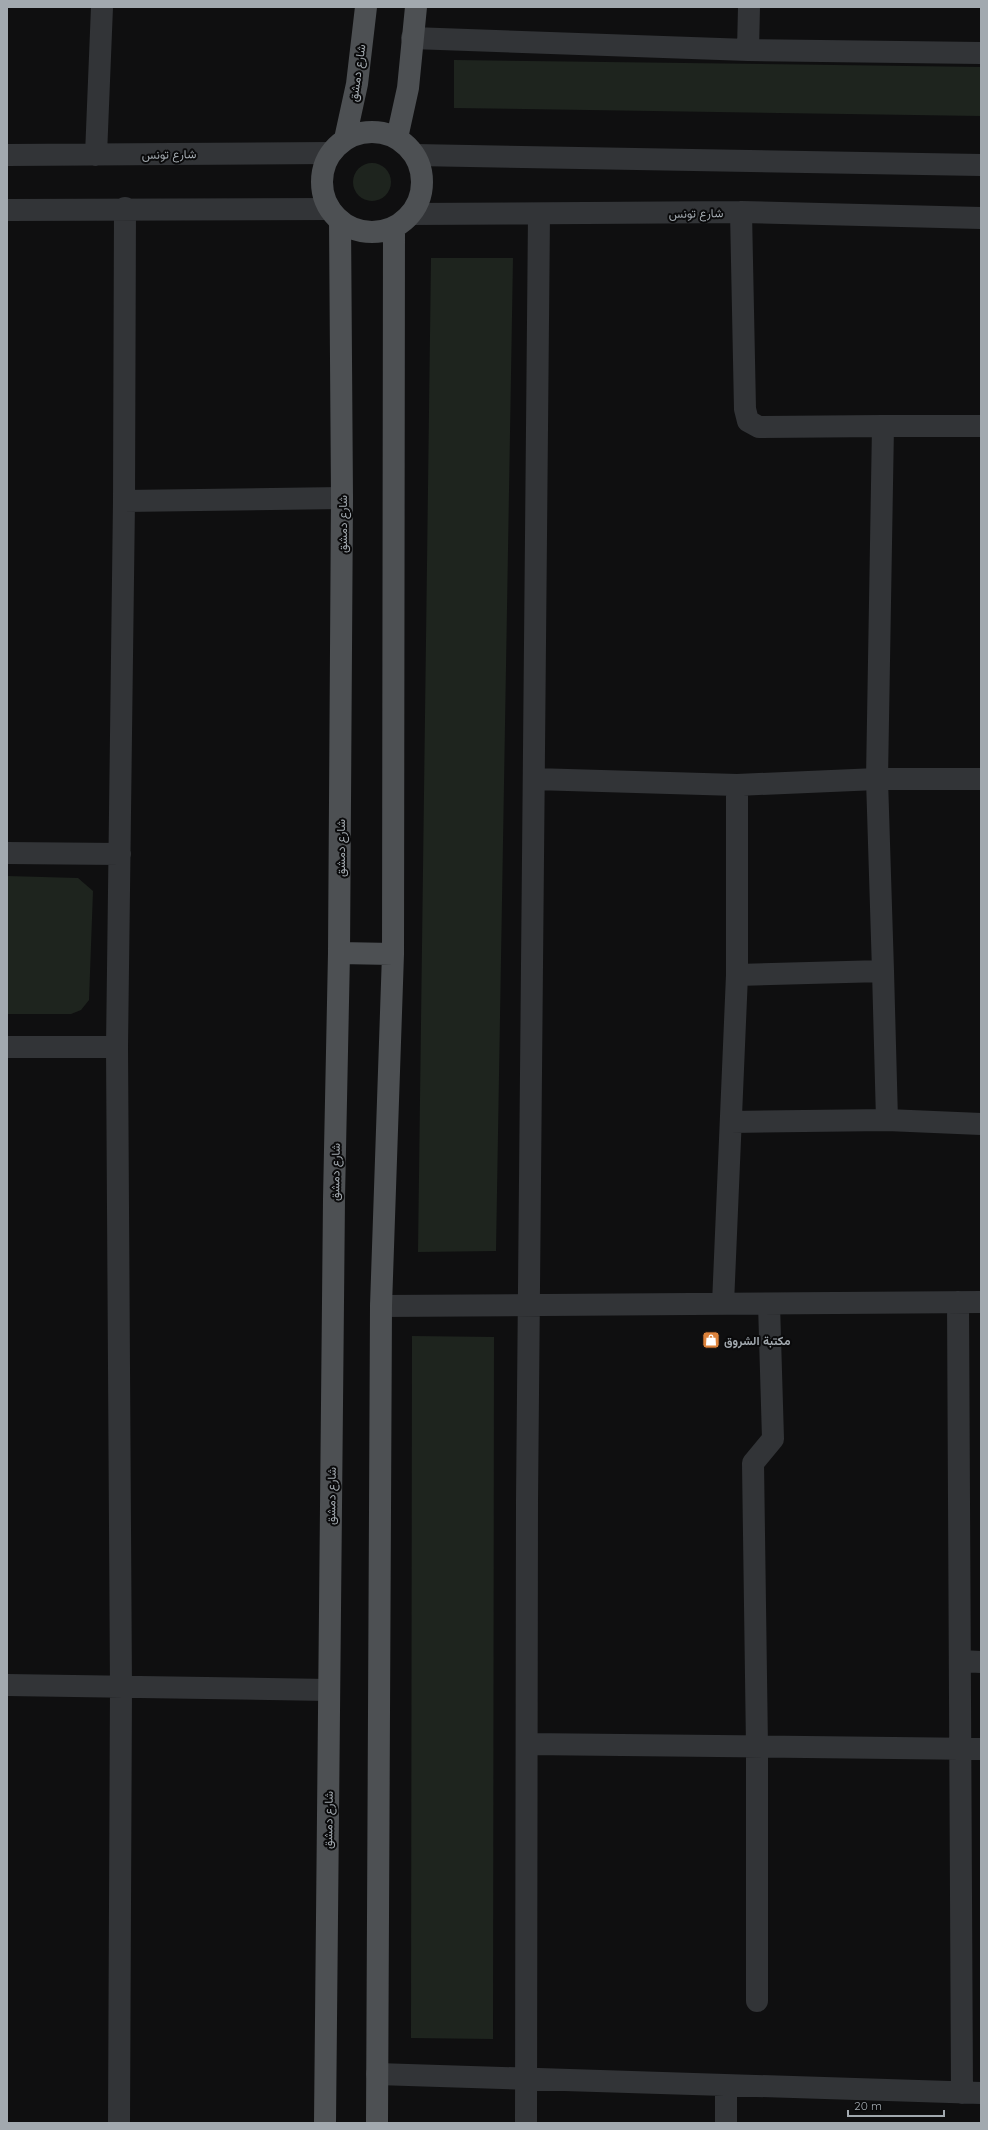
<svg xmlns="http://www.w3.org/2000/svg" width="988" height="2130" viewBox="0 0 988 2130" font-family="Quicksand,Vazirmatn,sans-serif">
  <rect width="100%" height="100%" fill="#0f0f10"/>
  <path fill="#1e241e" d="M454,60l527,7v49l-527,-8z
    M353 182a19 19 0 1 1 38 0a19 19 0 1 1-38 0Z
    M431,258h82l-17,993 -78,1z
    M7,876l71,2 15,13 -4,109 -8,10 -10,4h-64z
    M412,1336l82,1 -1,702 -82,-1z"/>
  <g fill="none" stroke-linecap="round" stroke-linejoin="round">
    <path stroke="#323437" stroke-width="22" d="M412,38l336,12 233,3
      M748,50l1,-43
      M7,155l324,-2
      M96,155l6,-148
      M415,155l566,10
      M7,210l323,-1
      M741,212l4,197 3,12 11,6 124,-1 -6,353 6,192
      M411,214l330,-2 240,6
      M883,426h98
      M124,501l218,-3
      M534,779l203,6 140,-6h104
      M737,785v190
      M7,853l113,1
      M7,1047h110
      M731,1122l156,-2
      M958,1302l4,791
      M723,1304l14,-329 146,-4 4,149 94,4
      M381,1306l600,-4
      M960,1661l21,1
      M7,1685l322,5
      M527,1744l454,5
      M757,2001v-254l-4,-284 20,-24 -4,-135
      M377,2074l604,19
      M726,2086v37
      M119,2123l2,-435 -4,-641 7,-546 1,-293
      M526,2123l1,-621 12,-1288"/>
    <path stroke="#4d5053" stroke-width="22" d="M322 182a50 50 0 1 1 100 0a50 50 0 1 1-100 0Z
      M397,138l11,-50 8,-81
      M345,139l12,-55 9,-77
      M339,953l54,1
      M325,2123l9,-924 5,-246 3,-455 -2,-277
      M377,2123l4,-817 12,-352 1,-726"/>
  </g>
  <defs>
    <symbol id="shop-square" viewBox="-11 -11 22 22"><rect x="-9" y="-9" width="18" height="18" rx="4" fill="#dc823b" stroke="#0a0a0b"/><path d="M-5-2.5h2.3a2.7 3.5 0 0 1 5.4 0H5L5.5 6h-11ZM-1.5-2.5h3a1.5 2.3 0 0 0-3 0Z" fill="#fff"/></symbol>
  </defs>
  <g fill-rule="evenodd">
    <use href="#shop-square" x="701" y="1330" width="20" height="20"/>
  </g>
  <g text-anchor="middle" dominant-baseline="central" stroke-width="4" stroke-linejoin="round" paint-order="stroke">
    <g font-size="12" fill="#a2a9af" stroke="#0a0a0b">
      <text transform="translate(357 73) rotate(-82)">شارع دمشق</text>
      <text transform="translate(169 154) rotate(-1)">شارع تونس</text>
      <text transform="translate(696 213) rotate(-1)">شارع تونس</text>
      <text transform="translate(342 524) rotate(-90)">شارع دمشق</text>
      <text transform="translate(340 848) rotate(-90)">شارع دمشق</text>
      <text transform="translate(335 1172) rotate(-89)">شارع دمشق</text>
      <text transform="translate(331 1496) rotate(-89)">شارع دمشق</text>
      <text transform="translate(328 1820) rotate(-89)">شارع دمشق</text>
    </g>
    <g font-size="12" font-weight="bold" fill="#a2a9af" stroke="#0a0a0b" text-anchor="start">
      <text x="724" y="1340">مكتبة الشروق</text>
    </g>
  </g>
  <rect width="988" height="2130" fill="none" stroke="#a2a9af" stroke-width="16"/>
  <path d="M848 2110v6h96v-6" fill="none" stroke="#a2a9af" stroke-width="2"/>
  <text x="854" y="2110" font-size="12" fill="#a2a9af" stroke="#0a0a0b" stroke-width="3" paint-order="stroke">20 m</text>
</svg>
